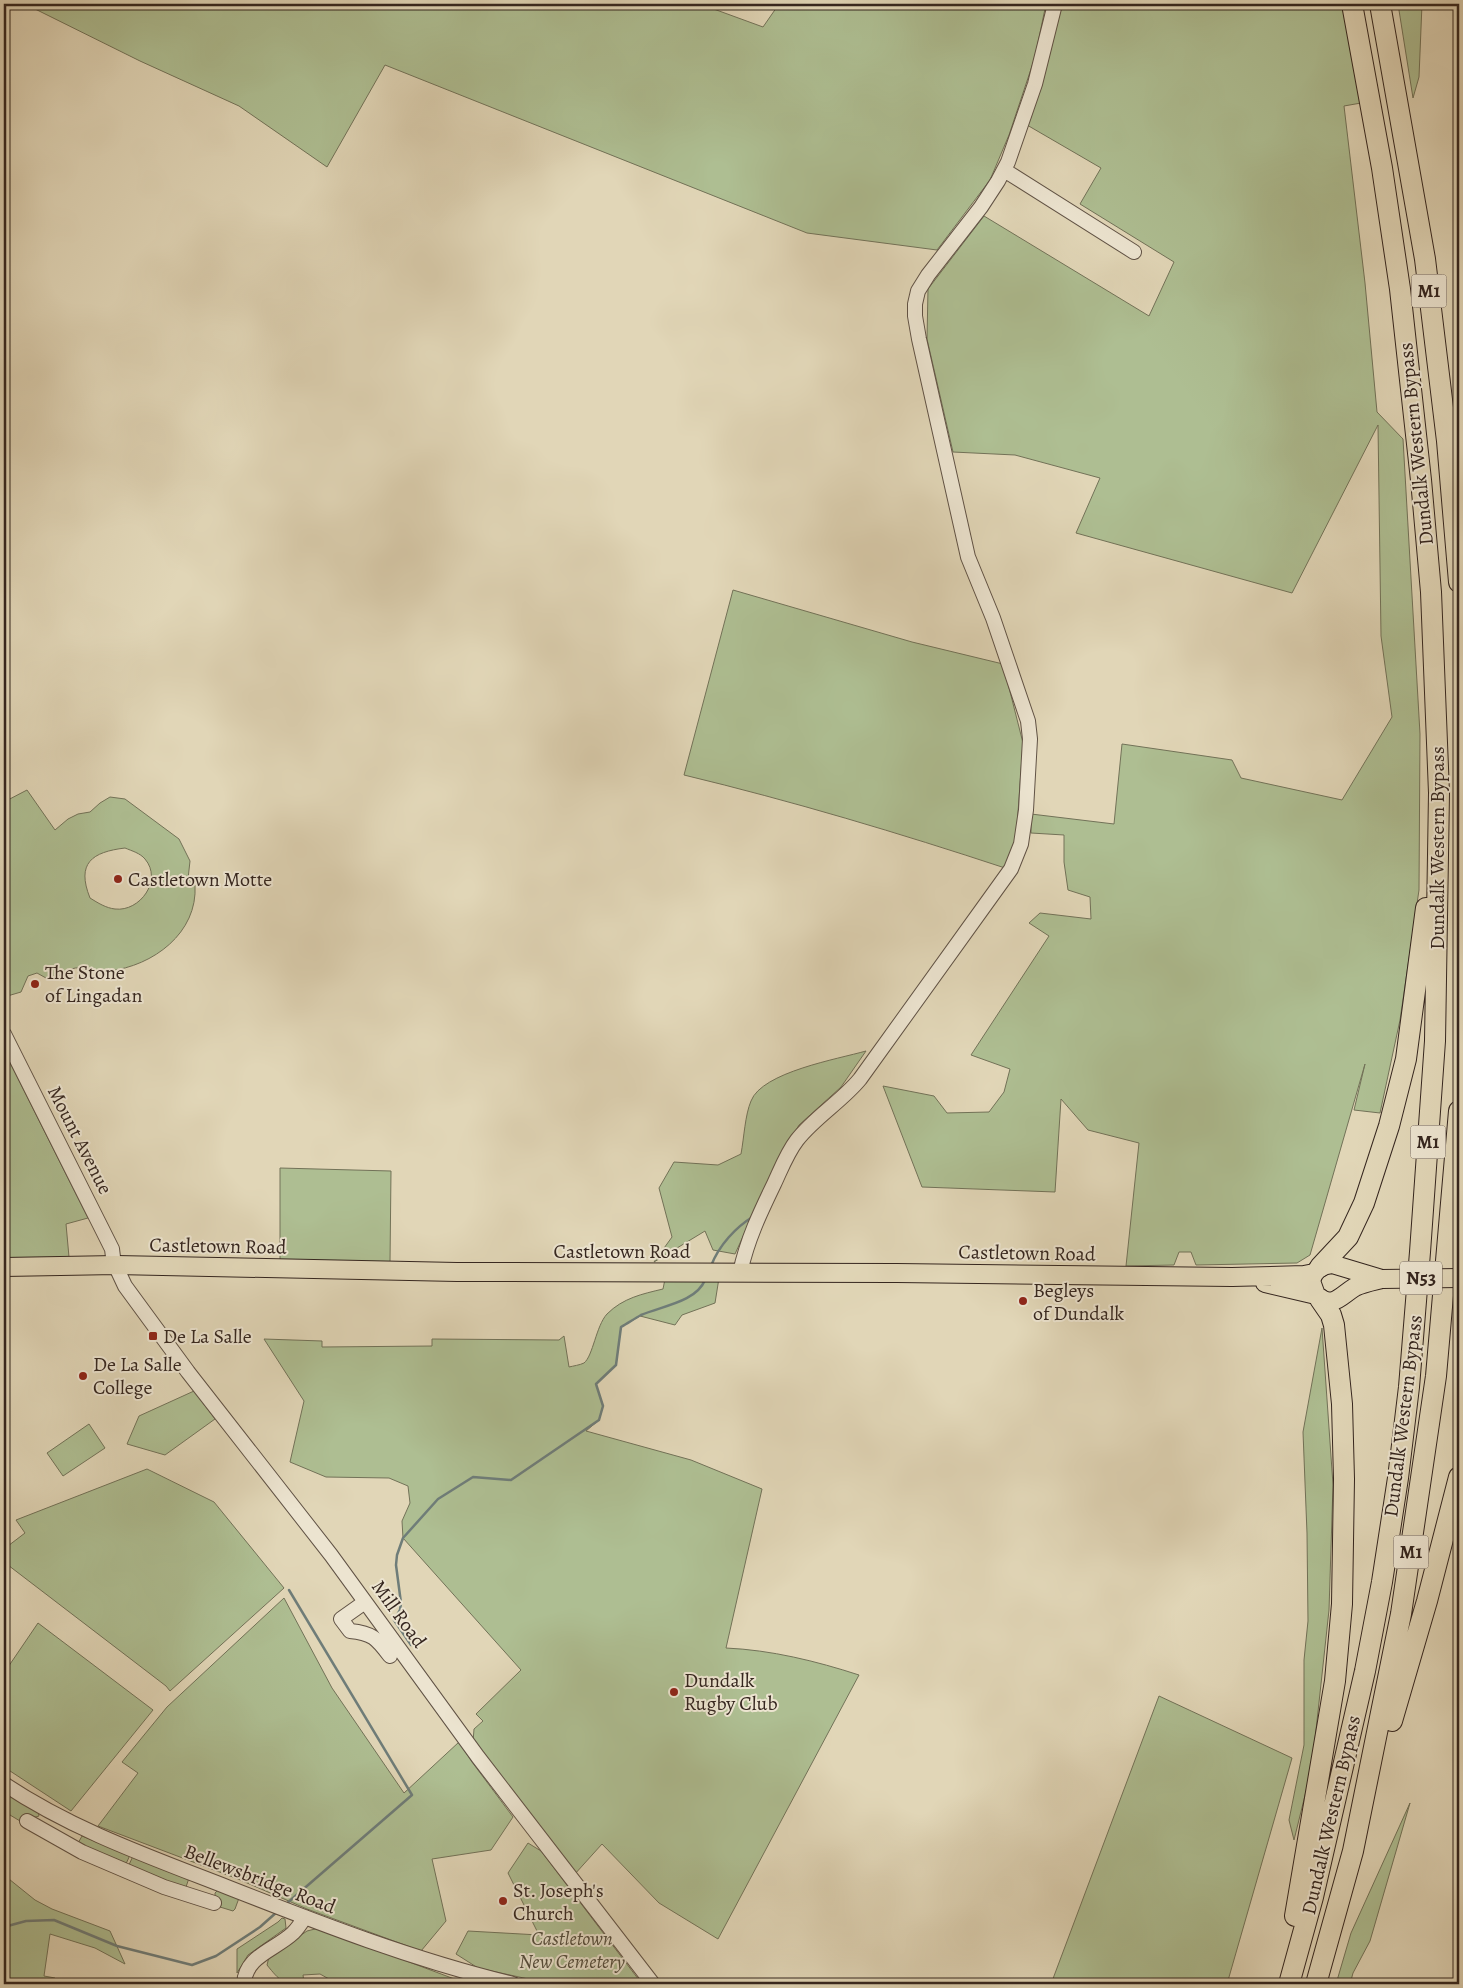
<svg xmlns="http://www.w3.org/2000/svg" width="1463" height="1988" viewBox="0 0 1463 1988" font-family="Alegreya,serif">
  <rect width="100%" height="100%" fill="#e1d6b7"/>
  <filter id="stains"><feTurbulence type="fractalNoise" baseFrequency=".004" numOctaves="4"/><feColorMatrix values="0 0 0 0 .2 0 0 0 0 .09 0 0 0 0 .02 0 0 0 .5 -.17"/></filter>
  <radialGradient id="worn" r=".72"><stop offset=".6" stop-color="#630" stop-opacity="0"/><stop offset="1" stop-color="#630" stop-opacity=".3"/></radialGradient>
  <path fill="#aebe92" stroke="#727258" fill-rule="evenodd" d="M25,4h675l63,23 16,-23h267l-11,53 -26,78 -19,45 -53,70 -130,-17 -422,-168 -58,102 -88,-61 -99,-45z
    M1062,4h280l19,99 -17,3 21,177 12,129 26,27 17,295 -1,156 -19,130 -20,93 -26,-3 11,-46 -55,191 -13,8 -101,2 -5,-13h-12l-5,13 -48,1 13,-123 -51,-13 -27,-31 -6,93 -133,-5 -39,-101 51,10 13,17 42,-1 15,-20 6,-23 -39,-14 78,-119 -20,-13 11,-10 51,6 -1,-22 -22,-7 -4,-28v-27l-33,-2v-19l83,10 8,-80 110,16 9,18 101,22 50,-83 -11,-81 -3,-211 -86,168 -216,-60 24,-55 -85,-23 -62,-3 -26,-113 1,-50 56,-73 165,100 25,-54 -94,-58 21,-36 -74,-43z
    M1398,4h24l-3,73 -6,21z
    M733,590l179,52 91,22 20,79 -7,97 -11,28c-106,-35 -213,-67 -321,-93z
    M27,790l28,40 13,-11 10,-5 12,-2 10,-9 10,-6 15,2 54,40 11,22 -2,18 7,6c3,48 -42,81 -86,86 -12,1 -26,-6 -38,-2 -4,1 -6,4 -10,6 -4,2 -10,2 -15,3l-9,-5 -9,3 -7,16 -17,5v-195zM125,848c7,3 15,5 20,11 18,21 -5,53 -30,50 -9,-1 -17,-6 -25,-11 -14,-35 2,-46 35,-50z
    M4,1051l84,167 -22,6 3,33 -65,2z
    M866,1051l-25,36 -42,38 -22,37 -42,92 -22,-4 -8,-19 -51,31 18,-25 -13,-49 15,-26 44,3 23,-11c3,-16 4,-39 10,-53 11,-29 87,-42 115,-50z
    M280,1168l111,3 -1,91 -110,-2z
    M719,1278l-4,25 -33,12 -7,10 -35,-9 -19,11 -5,38 -20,19 7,22 -4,14 -13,11 105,29 71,29 -36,159c45,2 90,13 133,27l-141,264 -59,-36 -57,-59 -28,31 -101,-133 1,-13 9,-8 -7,-7 45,-44 -118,-132 -1,-17 8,-18 -2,-17 -19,-8 -63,-1 -36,-15 14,-61 -40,-62 58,2v6l110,-1v-7l127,1 5,-4 5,31c4,-1 11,-2 15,-4 9,-7 12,-37 23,-49 16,-16 35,-20 56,-25l2,-10z
    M1322,1328l11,157 -4,125 -17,157 -18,73 -5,-20 15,-75v-85l4,-39 -1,-88 -4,-101z
    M194,1391l21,28 -50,36 -38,-11 12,-28z
    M89,1424l16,24 -42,28 -16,-23z
    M147,1469l67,33 70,86 -114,103 -4,-5 -162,-124v-13l21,-16 -9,-13z
    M284,1598l48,90 72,105 55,-51 13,20 41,55 -22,33 -59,9 14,62 -25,30 -114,-42 -69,-30 -140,-53 40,-53 -16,-11 45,-55z
    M38,1623l115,87 -82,101 -67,-44v-94z
    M1159,1696l133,62 -65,226h-176z
    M13,1795l25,16 1,5 -10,3 -4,5 -15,-9 -6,1v-16z
    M1410,1803l-40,138 -17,32 -3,11h-14l15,-51z
    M82,1836l48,19 -5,11 -48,-21z
    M528,1843l13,8 101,133h-91l-73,-16 -22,-14 12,-23 71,4 -31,-62z
    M133,1856l56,22 -4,12 -57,-23z
    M4,1875l31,25 17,9 58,22 15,33 -30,-16 -45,-14 -6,42 11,2v6h-51z
    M218,1890l21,8 -4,11 -2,2 -13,-4 -5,-10v-4z
    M282,1918l3,1 1,9 -38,27 -11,18v-24l41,-27z
    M319,1928l146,55 1,1h-128l-18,-10 -17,1 1,8c-21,2 -24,-2 -37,-18l2,-8 38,-26z"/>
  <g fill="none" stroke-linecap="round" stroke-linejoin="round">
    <path stroke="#6f7d79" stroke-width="2.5" d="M711,1266c8,-21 25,-39 43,-50
      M411,1645l-17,-25 6,-10 1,-7 -5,-38 1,-10 6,-17 35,-39 35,-22 38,3 88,-60 4,-14 -7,-22 20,-19 5,-38c7,-4 13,-8 20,-12 21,-9 55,-13 64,-35
      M285,1905l127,-110 -123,-205
      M4,1927l22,-6 28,-1 63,26 75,19 24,-9 44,-29 18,-16"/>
    <defs>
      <path id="minor" d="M1004,170l130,82
        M4,1034l98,195 10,20 2,16
        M118,1265v6l7,15 63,86 143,183 147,202 175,227
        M740,1273c7,-33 20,-60 34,-89 7,-15 13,-31 23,-44 18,-23 45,-39 63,-61l151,-210 10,-25 5,-34 4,-71 -2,-18 -35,-103 -25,-61 -49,-218 -4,-23v-12l3,-13 10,-16 53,-68 17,-26 10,-19 27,-78 20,-80
        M365,1602l-24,17 9,12c23,2 27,8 40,25
        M4,1784c69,46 146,73 223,103 94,37 187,73 286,97
        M27,1821l55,31 82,35 50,16
        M244,1984c1,-28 31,-34 49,-51 5,-5 8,-10 12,-16"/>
      <path id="major" d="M1332,1264l50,15c-8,2 -19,4 -27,8 -15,9 -22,23 -39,8l-5,-14c3,-11 10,-16 21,-17z
        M4,1267l112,-2 341,7 440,1 335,4 72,-2 10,-2
        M1265,1283l51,12"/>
      <path id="highway" d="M1380,4l45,255 22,182 12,141
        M1320,1267l28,-30 16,-34 25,-77 17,-67 20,-151
        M1392,1721l35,-120 32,-124
        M1295,1916l40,-235 7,-77 2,-125 -2,-75 -8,-79 -3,-10 -11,-16
        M1289,1984l24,-87 52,-226 17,-89 16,-104 11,-91 11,-135 15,-211 4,-248 -8,-201 -10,-112 -21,-191 -18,-121 -30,-164
        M1316,1984l37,-133 48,-237 35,-238 23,-265"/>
    </defs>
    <use href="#minor" stroke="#605245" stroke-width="16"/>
    <use href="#major" stroke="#35261f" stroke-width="20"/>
    <use href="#highway" stroke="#35261f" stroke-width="22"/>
    <use href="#minor" stroke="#ece4d0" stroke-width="14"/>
    <use href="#major" stroke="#e1d6b7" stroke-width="18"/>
    <use href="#highway" stroke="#e1d6b7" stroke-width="20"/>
    <defs>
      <path id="major-bridge" d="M1382,1279l77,-1"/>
    </defs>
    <use href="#major-bridge" stroke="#35261f" stroke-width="20" stroke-linecap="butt"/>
    <use href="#major-bridge" stroke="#e1d6b7" stroke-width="18"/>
  </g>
  <g fill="#8f2418" stroke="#ece4d0" stroke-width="2">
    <circle cx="118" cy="879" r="5"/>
    <circle cx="35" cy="984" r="5"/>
    <circle cx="1023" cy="1301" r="5"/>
    <rect x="148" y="1331" width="10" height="10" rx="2.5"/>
    <circle cx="83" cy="1376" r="5"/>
    <circle cx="674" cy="1692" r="5"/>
    <circle cx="503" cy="1901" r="5"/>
  </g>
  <g text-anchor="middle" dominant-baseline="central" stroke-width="4" stroke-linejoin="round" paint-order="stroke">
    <g fill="#ece4d0" stroke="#6c5f54" stroke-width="1">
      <rect x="1411.5" y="274.5" width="35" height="33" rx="4"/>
      <rect x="1410.5" y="1125.5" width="35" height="33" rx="4"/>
      <rect x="1400" y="1261.5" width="42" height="33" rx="4"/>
      <rect x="1393.5" y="1535.5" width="35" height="33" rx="4"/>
    </g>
    <g font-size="19" font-weight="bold" fill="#35261f">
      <text x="1429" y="291">M1</text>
      <text x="1428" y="1142">M1</text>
      <text x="1421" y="1278">N53</text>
      <text x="1411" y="1552">M1</text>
    </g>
    <g font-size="20" fill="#35261f" stroke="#ece4d0">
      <text transform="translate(1416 444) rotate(-96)">Dundalk Western Bypass</text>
      <text transform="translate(1437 848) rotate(-90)">Dundalk Western Bypass</text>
      <text transform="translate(80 1140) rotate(63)">Mount Avenue</text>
      <text transform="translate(218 1246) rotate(1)">Castletown Road</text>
      <text x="622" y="1251">Castletown Road</text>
      <text transform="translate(1027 1253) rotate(1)">Castletown Road</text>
      <text transform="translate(1403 1416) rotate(-83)">Dundalk Western Bypass</text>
      <text transform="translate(399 1614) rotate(54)">Mill Road</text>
      <text transform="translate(1331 1815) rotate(-77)">Dundalk Western Bypass</text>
      <text transform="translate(260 1879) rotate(21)">Bellewsbridge Road</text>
    </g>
    <g font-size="20" fill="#35261f" stroke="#ece4d0" text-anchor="start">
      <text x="128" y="879">Castletown Motte</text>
      <text x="45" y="972">The Stone<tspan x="45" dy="23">of Lingadan</tspan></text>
      <text x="1033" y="1290">Begleys<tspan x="1033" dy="23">of Dundalk</tspan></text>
      <text x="163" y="1336">De La Salle</text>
      <text x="93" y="1364">De La Salle<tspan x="93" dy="23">College</tspan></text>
      <text x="684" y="1680">Dundalk<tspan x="684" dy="23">Rugby Club</tspan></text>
      <text x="513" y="1890">St. Joseph's<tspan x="513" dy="23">Church</tspan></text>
    </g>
    <g font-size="20" font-style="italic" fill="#534c3c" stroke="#ece4d0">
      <text x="572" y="1938">Castletown<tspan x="572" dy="23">New Cemetery</tspan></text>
    </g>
  </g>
  <rect width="1463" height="1988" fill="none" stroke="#e1d6b7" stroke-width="20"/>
  <rect x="5" y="5" width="1453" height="1978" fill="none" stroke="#35261f" stroke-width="2.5"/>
  <rect x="10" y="10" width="1443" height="1968" fill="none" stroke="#35261f"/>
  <rect width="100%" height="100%" filter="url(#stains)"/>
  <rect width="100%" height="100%" fill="url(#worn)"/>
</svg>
